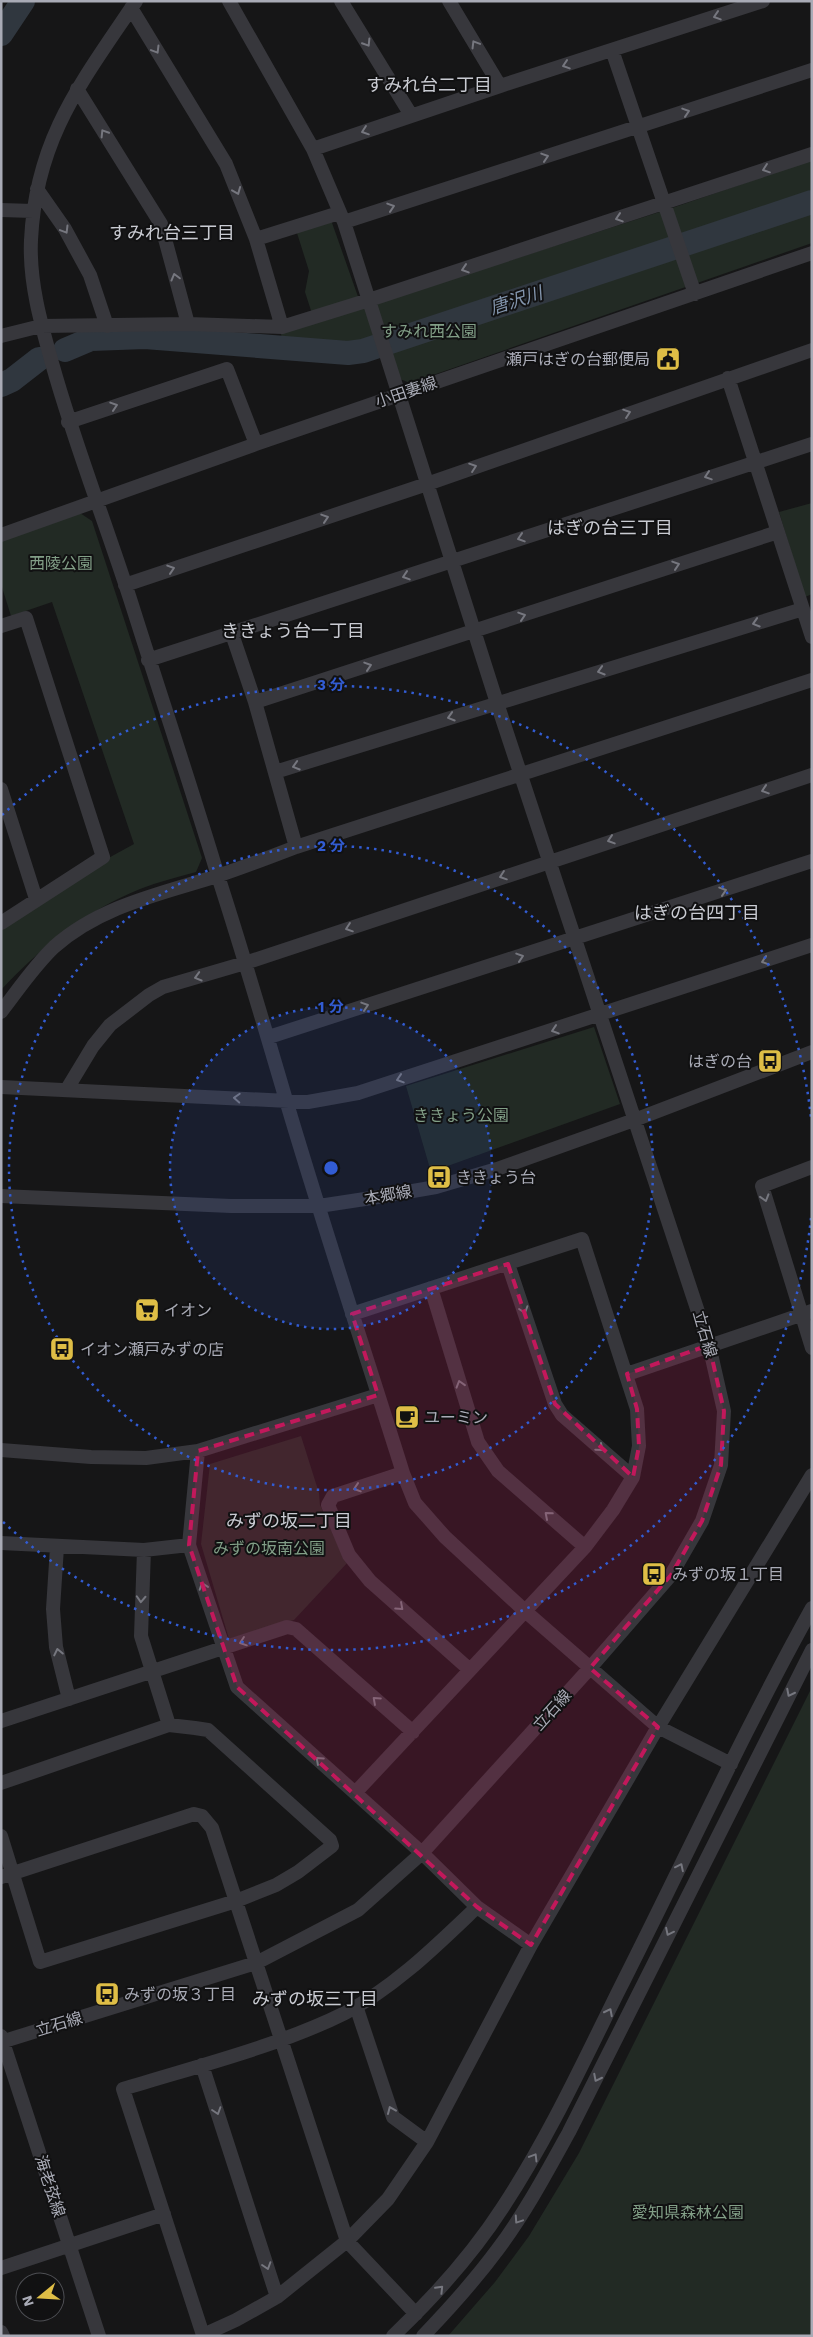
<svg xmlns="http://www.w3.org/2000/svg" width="813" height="2337" viewBox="0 0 813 2337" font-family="'Work Sans','Noto Sans JP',sans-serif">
  <rect width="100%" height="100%" fill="#161617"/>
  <path fill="#222a24" d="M812,160v83l-402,140 -10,-4 -14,-41 -34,12 -69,-6 -2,-10 34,-11 -10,-31 4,-21 -12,-38 34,-13 31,88 313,-101z
    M812,503v91l-7,3 -26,-85z
    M80,513l12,8 110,337 -6,14c-18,5 -38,10 -56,17 -53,21 -100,59 -139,101v-60l102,-69 31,-17 -82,-242 -41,14 -10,-32v-44z
    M594,1027l26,77 -189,68 -25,-86z
    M301,1436l18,57 1,12 28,57 -54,58 -65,19 -28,-95 9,-80z
    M812,1687v649h-364l47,-54 34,-46 50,-83z"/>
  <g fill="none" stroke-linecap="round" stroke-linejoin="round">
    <path stroke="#30373f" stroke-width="24" d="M1,34l22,-33
      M65,350l26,-11 54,-2 203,16 15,-2 449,-149
      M1,385l11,-5 27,-21"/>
    <path stroke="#37373c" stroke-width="14" d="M136,1c-55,82 -100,137 -105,239 -2,42 10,84 21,123 23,83 55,163 81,245 28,89 58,178 85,268 24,74 46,149 68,224 37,125 78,249 117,373l12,30 30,34 80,74 133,116 73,37
      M341,1l70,114
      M449,1l51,85
      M131,8l95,156 30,75 26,88
      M612,50l83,244
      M77,89l84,135 27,100
      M313,149l187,-63 263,-85
      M37,189l28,40 25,46 17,51
      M1,210l32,1
      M344,222l468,-152
      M256,239l83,-26
      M1,336l40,-10 147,-2 94,3 87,-27 443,-146
      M728,378l84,259
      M68,422l159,-53 29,75
      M1,535l255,-91 556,-191
      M125,585l302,-101 385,-134
      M1,626l25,-8 77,239 -102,66
      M232,634l23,68 41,145
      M148,660l664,-216
      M255,702l523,-170
      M275,772l528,-163
      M1,789l35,110
      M1,1012c17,-22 33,-46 53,-65 46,-41 106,-53 163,-71 27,-9 53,-19 79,-29l516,-167
      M269,1037l543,-176
      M1,1087l307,15 50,-9 454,-148
      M67,1089l26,-43 17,-21 39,-30 14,-8 82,-24 567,-188
      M812,1167l-50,19 50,162
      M1,1196l230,10h88l59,-9 58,-10 61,-18 140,-50 175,-67
      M508,1264l47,140 7,11 71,62
      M431,1288l47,154 20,29 87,76
      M352,1314l230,-75 55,170 2,37 -6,31 -20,33 -28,37 -230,246
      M627,1374l185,-63
      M1,1450l90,7 55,1 52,-7 180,-56
      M198,1451l-9,94 48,142 185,166 55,54 54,38
      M403,1473l-70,23 -5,9 21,50 21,26 100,89
      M1,1543l143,7 45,-5
      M57,1547l-4,62 3,38 13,52
      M144,1550l-3,86 28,89
      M1,1721l286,-94 9,2 117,103
      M1,1783l168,-58 26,3 13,2 122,110 2,6 -34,26 -22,13 -40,16 -196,61 -39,-126
      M1,1877l193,-63 8,2 10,12 135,413 69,73
      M477,1907c-40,38 -82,80 -132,106 -66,33 -151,54 -222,76l80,246 33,-15 41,-23 70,-56 41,-42 39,-57 104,-197 127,-218 154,-252
      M356,2006l37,111 34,25
      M1,2036l98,300
      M1,2042l255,-79 102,-53 64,-57 168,-185 81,-93 31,-54 19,-56 3,-54 -15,-66 -212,-642 -153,-481 -31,-73 -84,-148
      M202,2065l75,232
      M1,2268l163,-54
      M1,2332l2,4
      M393,2336c41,-39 79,-81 110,-129 44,-67 78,-140 114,-213 65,-128 125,-260 195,-386
      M423,2336c27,-28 52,-56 75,-87 27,-36 49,-77 71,-117l243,-482"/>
  </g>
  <defs><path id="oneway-chevron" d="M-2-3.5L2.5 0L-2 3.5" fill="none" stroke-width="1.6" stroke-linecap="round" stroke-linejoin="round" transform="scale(1.25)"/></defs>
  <g stroke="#76777f">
    <use href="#oneway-chevron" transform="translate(717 16) rotate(162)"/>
    <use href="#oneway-chevron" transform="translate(367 43) rotate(58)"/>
    <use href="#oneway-chevron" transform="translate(475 44) rotate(-121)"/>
    <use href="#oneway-chevron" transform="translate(156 50) rotate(59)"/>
    <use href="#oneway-chevron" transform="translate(566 65) rotate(162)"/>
    <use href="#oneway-chevron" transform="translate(686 112) rotate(-18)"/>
    <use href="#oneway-chevron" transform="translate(365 131) rotate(161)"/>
    <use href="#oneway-chevron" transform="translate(104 133) rotate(-122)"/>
    <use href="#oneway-chevron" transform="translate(545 157) rotate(-18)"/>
    <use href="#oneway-chevron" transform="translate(766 169) rotate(161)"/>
    <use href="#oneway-chevron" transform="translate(237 191) rotate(68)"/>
    <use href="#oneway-chevron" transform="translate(391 207) rotate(-18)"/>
    <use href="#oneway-chevron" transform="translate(619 218) rotate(162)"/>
    <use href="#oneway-chevron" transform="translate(65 230) rotate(59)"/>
    <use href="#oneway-chevron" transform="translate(465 269) rotate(162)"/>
    <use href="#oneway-chevron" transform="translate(175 277) rotate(-105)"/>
    <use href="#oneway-chevron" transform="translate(114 406) rotate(-18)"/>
    <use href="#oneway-chevron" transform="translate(627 413) rotate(-19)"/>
    <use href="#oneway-chevron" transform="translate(473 467) rotate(-19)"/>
    <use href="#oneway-chevron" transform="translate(708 476) rotate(162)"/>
    <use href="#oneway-chevron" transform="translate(325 518) rotate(-18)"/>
    <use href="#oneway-chevron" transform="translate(521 538) rotate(162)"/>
    <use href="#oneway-chevron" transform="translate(676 565) rotate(-18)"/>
    <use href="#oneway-chevron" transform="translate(171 569) rotate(-18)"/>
    <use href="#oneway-chevron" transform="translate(406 576) rotate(162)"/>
    <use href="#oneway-chevron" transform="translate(522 616) rotate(-18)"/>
    <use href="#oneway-chevron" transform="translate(756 623) rotate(163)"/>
    <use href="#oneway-chevron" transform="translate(368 666) rotate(-18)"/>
    <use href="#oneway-chevron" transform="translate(601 671) rotate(163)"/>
    <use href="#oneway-chevron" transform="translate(451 717) rotate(163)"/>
    <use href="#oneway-chevron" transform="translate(296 766) rotate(163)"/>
    <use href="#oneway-chevron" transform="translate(765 790) rotate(162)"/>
    <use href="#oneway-chevron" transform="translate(611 840) rotate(162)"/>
    <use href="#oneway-chevron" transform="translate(503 876) rotate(161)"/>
    <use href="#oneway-chevron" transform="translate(723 891) rotate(-18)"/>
    <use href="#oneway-chevron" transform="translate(349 928) rotate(161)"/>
    <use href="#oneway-chevron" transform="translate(520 957) rotate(-18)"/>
    <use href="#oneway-chevron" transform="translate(765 961) rotate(162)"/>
    <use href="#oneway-chevron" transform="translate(198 977) rotate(164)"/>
    <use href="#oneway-chevron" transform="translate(365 1006) rotate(-18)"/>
    <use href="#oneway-chevron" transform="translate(555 1030) rotate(162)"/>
    <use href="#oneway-chevron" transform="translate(400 1079) rotate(162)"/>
    <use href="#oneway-chevron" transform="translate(237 1098) rotate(-177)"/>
    <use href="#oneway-chevron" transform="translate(765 1198) rotate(73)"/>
    <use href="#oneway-chevron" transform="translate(524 1310) rotate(72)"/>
    <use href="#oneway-chevron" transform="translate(460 1384) rotate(-107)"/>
    <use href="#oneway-chevron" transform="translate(600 1448) rotate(41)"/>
    <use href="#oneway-chevron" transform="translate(357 1488) rotate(162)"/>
    <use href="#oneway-chevron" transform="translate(548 1515) rotate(-139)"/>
    <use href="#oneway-chevron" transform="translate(203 1586) rotate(-109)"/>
    <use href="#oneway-chevron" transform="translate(141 1599) rotate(93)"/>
    <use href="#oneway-chevron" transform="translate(400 1607) rotate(42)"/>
    <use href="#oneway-chevron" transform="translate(243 1642) rotate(161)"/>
    <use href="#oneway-chevron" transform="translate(58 1652) rotate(-102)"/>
    <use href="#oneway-chevron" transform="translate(790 1693) rotate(117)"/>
    <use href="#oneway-chevron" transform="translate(376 1700) rotate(-138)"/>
    <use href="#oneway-chevron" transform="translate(319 1760) rotate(-138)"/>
    <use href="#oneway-chevron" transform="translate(680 1867) rotate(-64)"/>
    <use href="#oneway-chevron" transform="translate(669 1932) rotate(116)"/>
    <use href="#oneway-chevron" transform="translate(609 2012) rotate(-63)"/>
    <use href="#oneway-chevron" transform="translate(597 2078) rotate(117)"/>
    <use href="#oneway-chevron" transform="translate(391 2110) rotate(-113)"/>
    <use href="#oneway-chevron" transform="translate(217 2111) rotate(72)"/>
    <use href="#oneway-chevron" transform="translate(534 2157) rotate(-59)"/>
    <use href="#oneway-chevron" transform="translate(518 2220) rotate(124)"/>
    <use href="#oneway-chevron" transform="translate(267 2266) rotate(72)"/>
    <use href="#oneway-chevron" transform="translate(440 2289) rotate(-46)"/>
  </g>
  <path fill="#c2185b" fill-opacity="0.2" stroke="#c2185b" stroke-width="4" stroke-dasharray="10 6" stroke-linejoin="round" d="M508,1264l47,140 78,73 6,-31 -2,-37 -10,-35 82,-29 15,66 -3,54 -19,56 -31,54 -81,93 68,59 -127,218 -54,-38 -240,-220 -48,-142 9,-94 180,-56 -26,-81z"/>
  <circle cx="331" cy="1168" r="161" fill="#325cd3" fill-opacity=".12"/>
  <g fill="none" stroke="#325cd3" stroke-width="2.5" stroke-dasharray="2.5 5">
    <circle cx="331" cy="1168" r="161"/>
    <circle cx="331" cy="1168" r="322"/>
    <path d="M811 1218A483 483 0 0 1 2 1521M2 815A483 483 0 0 1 811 1118"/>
  </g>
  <defs>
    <symbol id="civic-square" viewBox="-11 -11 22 22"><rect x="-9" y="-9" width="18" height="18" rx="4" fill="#dfbe46" stroke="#111112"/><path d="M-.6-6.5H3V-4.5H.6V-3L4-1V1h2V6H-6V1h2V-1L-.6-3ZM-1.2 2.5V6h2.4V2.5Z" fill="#111"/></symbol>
    <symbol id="bus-square" viewBox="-11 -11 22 22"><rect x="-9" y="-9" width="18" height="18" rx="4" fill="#dfbe46" stroke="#111112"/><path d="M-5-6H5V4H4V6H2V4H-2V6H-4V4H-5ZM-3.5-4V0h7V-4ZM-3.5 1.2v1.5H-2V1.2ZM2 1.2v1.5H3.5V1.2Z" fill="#111"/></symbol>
    <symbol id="supermarket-square" viewBox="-11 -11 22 22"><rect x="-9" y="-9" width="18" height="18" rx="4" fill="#dfbe46" stroke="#111112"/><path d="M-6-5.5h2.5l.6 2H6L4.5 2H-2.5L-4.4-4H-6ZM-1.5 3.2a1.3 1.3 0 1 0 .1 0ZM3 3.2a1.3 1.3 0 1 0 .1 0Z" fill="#111"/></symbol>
    <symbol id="cafe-square" viewBox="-11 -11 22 22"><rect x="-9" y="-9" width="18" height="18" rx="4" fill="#dfbe46" stroke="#111112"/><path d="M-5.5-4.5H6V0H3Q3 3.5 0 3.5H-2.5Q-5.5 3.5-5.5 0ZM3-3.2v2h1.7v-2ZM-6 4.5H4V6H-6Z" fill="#111"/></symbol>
  </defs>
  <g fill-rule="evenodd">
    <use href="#civic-square" x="654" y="345" width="28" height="28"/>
    <use href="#bus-square" x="756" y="1047" width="28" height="28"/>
    <use href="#bus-square" x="425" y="1163" width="28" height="28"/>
    <use href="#supermarket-square" x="133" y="1296" width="28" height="28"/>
    <use href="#bus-square" x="48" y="1335" width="28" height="28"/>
    <use href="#cafe-square" x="393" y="1403" width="28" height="28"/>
    <use href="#bus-square" x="640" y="1560" width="28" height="28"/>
    <use href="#bus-square" x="93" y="1980" width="28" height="28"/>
  </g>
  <g text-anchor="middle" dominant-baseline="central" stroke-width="4" stroke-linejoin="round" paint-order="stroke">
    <g font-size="16" fill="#829f87" stroke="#111112">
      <text x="429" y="331">すみれ西公園</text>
      <text x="61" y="563">西陵公園</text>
      <text x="461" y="1115">ききょう公園</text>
      <text x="269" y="1548">みずの坂南公園</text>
      <text x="688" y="2212">愛知県森林公園</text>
    </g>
    <g font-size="16" fill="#a9abb6" stroke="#111112" text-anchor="start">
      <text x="650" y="359" text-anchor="end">瀬戸はぎの台郵便局</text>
      <text x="752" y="1061" text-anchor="end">はぎの台</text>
      <text x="456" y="1177">ききょう台</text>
      <text x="164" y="1310">イオン</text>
      <text x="80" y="1349">イオン瀬戸みずの店</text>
      <text x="424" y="1417">ユーミン</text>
      <text x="672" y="1574">みずの坂１丁目</text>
      <text x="124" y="1994">みずの坂３丁目</text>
    </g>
    <g font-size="16" fill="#a9abb6" stroke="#111112">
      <text transform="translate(406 392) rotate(-19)">小田妻線</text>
      <text transform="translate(388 1195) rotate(-10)">本郷線</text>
      <text transform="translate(705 1334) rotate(74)">立石線</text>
      <text transform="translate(552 1710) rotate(-48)">立石線</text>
      <text transform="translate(59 2024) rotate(-17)">立石線</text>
      <text transform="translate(50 2186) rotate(72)">海老弦線</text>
    </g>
    <g font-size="18" fill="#c9cbd2" stroke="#111112">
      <text x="429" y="84">すみれ台二丁目</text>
      <text x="172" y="232">すみれ台三丁目</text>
      <text x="610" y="527">はぎの台三丁目</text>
      <text x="293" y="630">ききょう台一丁目</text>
      <text x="697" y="912">はぎの台四丁目</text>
      <text x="289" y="1520">みずの坂二丁目</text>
      <text x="315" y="1998">みずの坂三丁目</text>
    </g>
    <g font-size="18" font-style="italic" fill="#8395ad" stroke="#111112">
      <text transform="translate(516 300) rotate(-18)">唐沢川</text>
    </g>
  </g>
  <circle cx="331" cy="1168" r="8" fill="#325cd3" stroke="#111112" stroke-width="2.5"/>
  <g font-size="15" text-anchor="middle" font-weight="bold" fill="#325cd3" stroke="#111112" stroke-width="4" stroke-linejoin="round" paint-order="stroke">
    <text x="331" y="690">3 分</text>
    <text x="331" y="851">2 分</text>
    <text x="331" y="1012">1 分</text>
  </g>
  <rect width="813" height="2337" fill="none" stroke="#a9abb6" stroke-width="5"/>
  <g transform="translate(40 2297) rotate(252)"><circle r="24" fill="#111112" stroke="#4e4f54"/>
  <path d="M0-4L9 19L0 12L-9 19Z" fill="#dfbe46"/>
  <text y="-8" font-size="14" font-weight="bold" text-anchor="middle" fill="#a9abb6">N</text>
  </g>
</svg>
